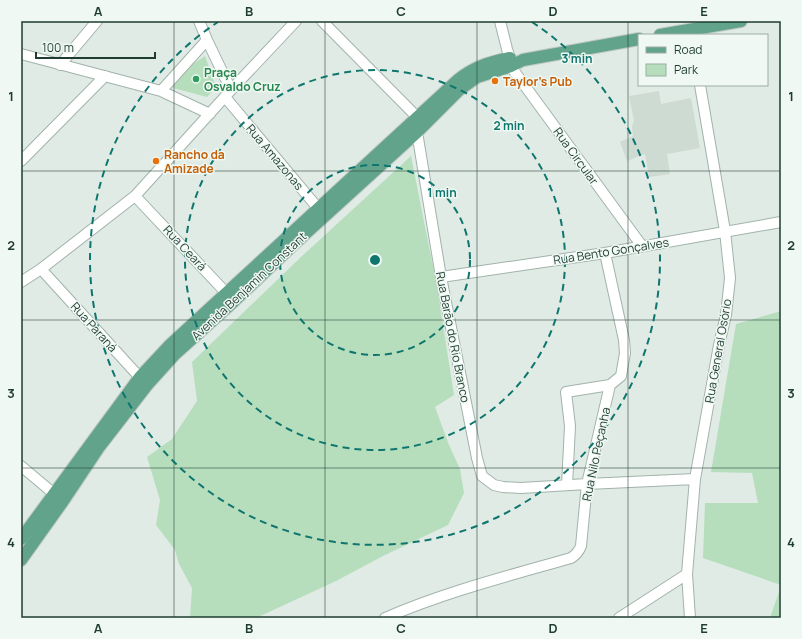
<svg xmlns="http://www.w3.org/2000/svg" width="802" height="639" viewBox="0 0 802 639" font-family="Manrope,sans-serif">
  <rect width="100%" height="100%" fill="#dfebe4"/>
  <path fill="#cddbd3" d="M659,91l2,13 30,-6 9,50 -33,6 3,20 -21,3 -4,-23 -18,7 -7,-19 13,-6 -1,-10 2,-5 -5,-25z"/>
  <path fill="#b6debd" d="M205,56l11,31 -9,10 -34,-9 11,-18z
    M411,156l26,131 17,108 -19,12 14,38 11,24 4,24 -16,32 -65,31 -47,25 -80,37h-66l2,-30 -13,-24 -4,-14 -19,-25 4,-25 -13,-43 25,-18 25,-38 -5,-39 109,-105z
    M781,311v274l-78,-27 2,-55h53l-6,-30 -41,-1 25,-148z
    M781,586v32h-11z"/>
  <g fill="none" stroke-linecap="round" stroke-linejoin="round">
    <defs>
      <path id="minor" d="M199,21l8,19 24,50
        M322,21l96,97 -1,14 24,145 36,181 5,18 12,9 9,2 18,1 66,-4 108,-5
        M500,21l7,28 7,22 128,175
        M21,54l140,37 49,23
        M60,65l37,-44
        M161,91l46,-51
        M225,97l97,116
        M21,161l84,-85
        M135,196l96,102
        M41,269l103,113
        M441,277l164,-24 176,-31
        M21,282l20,-13 94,-73 96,-106 65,-69
        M21,466l38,32
        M567,485l3,-59 -4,-34 44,-7
        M385,618c60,-26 123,-42 186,-60 5,-3 8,-7 10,-12l6,-62 23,-99 11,-9 4,-23 -1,-13 -19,-87
        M619,618l68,-44
        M690,618l-3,-44 8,-95 24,-134 7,-30 4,-37 -5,-47 -25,-146"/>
      <path id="major" d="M660,35l81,-14
        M21,539l119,-162 29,-31 289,-266c16,-13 32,-18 52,-22
        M21,560l42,-59 36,-54 48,-62 28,-31 59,-53 60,-57 123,-112 42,-42 18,-13 34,-11 12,-6 116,-21"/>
    </defs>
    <use href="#minor" stroke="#a2b3ab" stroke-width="12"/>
    <use href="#major" stroke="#c0c8c5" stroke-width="14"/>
    <use href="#minor" stroke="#fff" stroke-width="10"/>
    <use href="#major" stroke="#61a38b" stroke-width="12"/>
  </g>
  <path fill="none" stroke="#1f3c31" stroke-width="1" stroke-opacity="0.55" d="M174,21v597M325,21v597M477,21v597M628,21v597M21,171h760M21,320h760M21,468h760"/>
  <g fill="none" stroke="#0f766e" stroke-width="2" stroke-dasharray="7 5">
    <circle cx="375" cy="260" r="95"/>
    <circle cx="375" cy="260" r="190"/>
    <path d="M532 22A285 285 0 1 1 218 22"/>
  </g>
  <circle fill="#2e9e5b" stroke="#eff8f3" stroke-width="1.5" cx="196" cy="79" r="4"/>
  <g fill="#e8710a" stroke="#eff8f3" stroke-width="1.5">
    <circle cx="495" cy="81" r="4"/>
    <circle cx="156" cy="161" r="4"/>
  </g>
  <g text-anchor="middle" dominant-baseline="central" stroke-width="3" stroke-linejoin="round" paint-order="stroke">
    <g font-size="12" font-weight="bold" fill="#27864d" stroke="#eff8f3" text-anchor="start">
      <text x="204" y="72">Praça<tspan x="204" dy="14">Osvaldo Cruz</tspan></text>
    </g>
    <g font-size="12" font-weight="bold" fill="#c56008" stroke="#eff8f3" text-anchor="start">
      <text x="503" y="81">Taylor's Pub</text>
      <text x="164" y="154">Rancho da<tspan x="164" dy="14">Amizade</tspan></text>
    </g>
    <g font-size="12" fill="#1f3c31" stroke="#eff8f3">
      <text transform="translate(576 156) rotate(54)">Rua Circular</text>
      <text transform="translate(275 157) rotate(50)">Rua Amazonas</text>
      <text transform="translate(185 248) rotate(47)">Rua Ceará</text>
      <text transform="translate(611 251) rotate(-9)">Rua Bento Gonçalves</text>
      <text transform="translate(249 286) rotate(-43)">Avenida Benjamin Constant</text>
      <text transform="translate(94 327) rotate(48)">Rua Paraná</text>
      <text transform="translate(453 337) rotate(79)">Rua Barão do Rio Branco</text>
      <text transform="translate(718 351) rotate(-80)">Rua General Osório</text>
      <text transform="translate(596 454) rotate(-78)">Rua Nilo Peçanha</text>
    </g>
  </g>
  <circle cx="375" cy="260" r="6" fill="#0f766e" stroke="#eff8f3" stroke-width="2"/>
  <g font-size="12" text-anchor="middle" font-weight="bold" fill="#0f766e" stroke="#eff8f3" stroke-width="3" stroke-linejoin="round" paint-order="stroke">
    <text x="577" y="63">3 min</text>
    <text x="509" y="130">2 min</text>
    <text x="442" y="197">1 min</text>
  </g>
  <rect width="802" height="639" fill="none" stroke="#eff8f3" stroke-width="44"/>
  <rect x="638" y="34" width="130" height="52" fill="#eff8f3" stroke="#9cada5"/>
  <rect x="646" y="47" width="20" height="6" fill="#61a38b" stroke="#9cada5"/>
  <text x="674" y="54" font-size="12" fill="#1f3c31">Road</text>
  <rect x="646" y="64" width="20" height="12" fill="#b6debd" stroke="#9cada5"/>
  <text x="674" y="74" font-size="12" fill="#1f3c31">Park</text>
  <path d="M36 52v6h119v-6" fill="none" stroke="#1f3c31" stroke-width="2"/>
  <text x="42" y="52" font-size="12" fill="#1f3c31" stroke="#eff8f3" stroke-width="3" paint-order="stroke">100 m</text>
  <rect x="22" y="22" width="758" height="595" fill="none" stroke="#1f3c31" stroke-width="1.5"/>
  <g font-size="13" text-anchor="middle" font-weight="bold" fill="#1f3c31">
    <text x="98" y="16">A</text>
    <text x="249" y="16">B</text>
    <text x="401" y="16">C</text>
    <text x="553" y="16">D</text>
    <text x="704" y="16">E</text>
    <text x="11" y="101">1</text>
    <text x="791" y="101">1</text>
    <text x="11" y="250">2</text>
    <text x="791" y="250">2</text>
    <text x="11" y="398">3</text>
    <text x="791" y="398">3</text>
    <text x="11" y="547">4</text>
    <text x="791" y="547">4</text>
    <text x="98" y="633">A</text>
    <text x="249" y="633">B</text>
    <text x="401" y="633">C</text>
    <text x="553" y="633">D</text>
    <text x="704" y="633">E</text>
  </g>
</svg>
